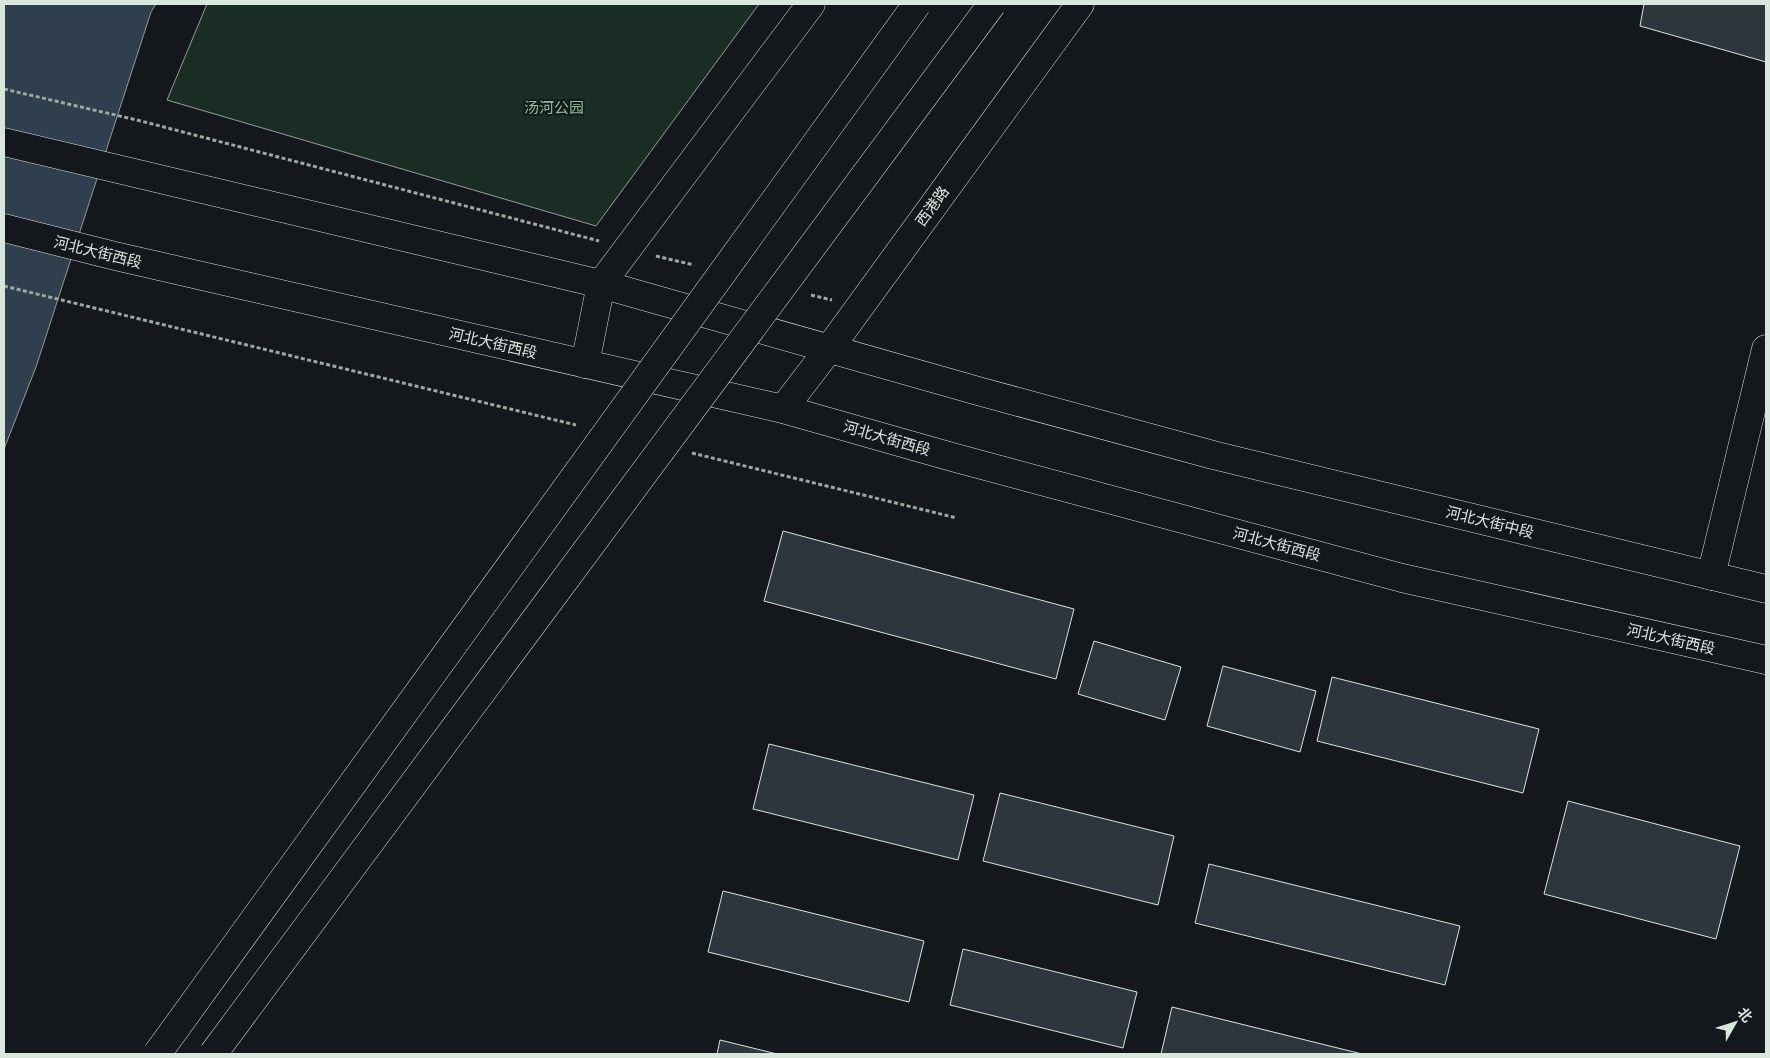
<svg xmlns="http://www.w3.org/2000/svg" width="1770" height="1058" viewBox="0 0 1770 1058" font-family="'Titillium Web','Noto Sans SC',sans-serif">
  <rect width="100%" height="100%" fill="#14181c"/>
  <path fill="#1a2d24" stroke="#939e99" d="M207,4h552l-163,222 -429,-126z"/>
  <path fill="#2f3f4d" stroke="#939e99" d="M4,4h152l-5,8 -115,355 -32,82z"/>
  <path fill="#2c363c" stroke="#d8e6dc" d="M1644,4h122v58l-126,-36z
    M783,531l291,78 -18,70 -292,-78z
    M1094,641l87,26 -16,53 -87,-26z
    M1223,666l93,25 -16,61 -93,-26z
    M1332,677l207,52 -16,64 -206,-52z
    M769,744l205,51 -16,65 -205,-51z
    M1000,793l174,43 -16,69 -175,-44z
    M1568,801l172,45 -24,93 -172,-45z
    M1209,864l251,62 -15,59 -250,-62z
    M723,891l201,50 -15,61 -201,-50z
    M963,949l174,43 -14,56 -173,-43z
    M1172,1007l190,47h-201z
    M720,1040l57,14h-60z"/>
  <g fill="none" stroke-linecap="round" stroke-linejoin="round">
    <defs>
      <path id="minor" d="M1711,576l55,-227"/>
      <path id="major" d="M585,364l16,-80 210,-280
        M783,409l46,-60 251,-345"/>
      <path id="highway" d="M4,142l597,142 377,107 235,64 553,134
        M4,228l111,28 668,153 169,48 450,121 364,82"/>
    </defs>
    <use href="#minor" stroke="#d8e6dc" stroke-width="29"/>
    <use href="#major" stroke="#d8e6dc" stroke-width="29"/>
    <use href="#highway" stroke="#d8e6dc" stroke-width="29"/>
    <path stroke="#9da8a2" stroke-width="3" stroke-dasharray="4 2.5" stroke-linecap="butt" d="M4,89l137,32 458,120
      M656,256l38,9
      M4,286l572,139
      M811,295l21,5
      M692,453l265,65"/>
    <use href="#minor" stroke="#14181c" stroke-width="28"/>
    <use href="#major" stroke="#14181c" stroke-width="28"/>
    <use href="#highway" stroke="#14181c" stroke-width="28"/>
    <defs>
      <path id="major-bridge" d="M157,1054l760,-1050
        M213,1054l779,-1050"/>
    </defs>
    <use href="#major-bridge" stroke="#d8e6dc" stroke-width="29" stroke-linecap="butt"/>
    <use href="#major-bridge" stroke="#14181c" stroke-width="28"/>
  </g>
  <g text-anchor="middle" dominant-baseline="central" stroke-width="4" stroke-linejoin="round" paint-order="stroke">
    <g font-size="15" fill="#8ac095" stroke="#14181c">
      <text x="554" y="107">汤河公园</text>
    </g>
    <g font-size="15" fill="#d8e6dc" stroke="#14181c">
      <text transform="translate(932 206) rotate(-54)">西港路</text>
      <text transform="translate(98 252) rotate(14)">河北大街西段</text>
      <text transform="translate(493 343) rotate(13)">河北大街西段</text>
      <text transform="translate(887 438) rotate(16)">河北大街西段</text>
      <text transform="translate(1490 522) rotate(14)">河北大街中段</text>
      <text transform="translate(1277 544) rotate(15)">河北大街西段</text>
      <text transform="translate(1671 639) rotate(13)">河北大街西段</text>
    </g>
  </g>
  <rect width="1770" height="1058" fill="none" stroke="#d8e6dc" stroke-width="10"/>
  <g transform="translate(1735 1023) rotate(51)" stroke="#14181c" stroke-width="4" paint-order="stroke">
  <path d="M0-4L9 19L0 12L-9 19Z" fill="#d8e6dc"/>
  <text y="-8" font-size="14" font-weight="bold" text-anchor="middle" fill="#d8e6dc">北</text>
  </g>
</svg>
